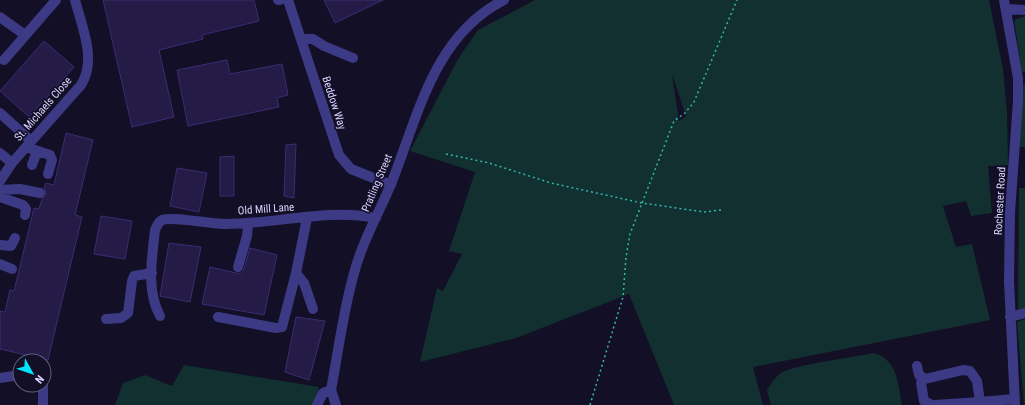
<svg xmlns="http://www.w3.org/2000/svg" width="1025" height="405" viewBox="0 0 1025 405" font-family="'Roboto Condensed',sans-serif">
  <rect width="100%" height="100%" fill="#130f26"/>
  <path fill="#12302f" fill-rule="evenodd" d="M535,0h454l14,69 4,43 1,53 -20,1 4,47 -21,3 -5,-15 -23,5 13,41 16,-3 18,76 -237,47 10,38h-89l-45,-111 -113,44 -96,24 17,-74 6,3 19,-37 -13,-3 26,-79 -65,-21 48,-92 20,-29zM672,74l14,42 -7,5z
    M1025,16v56h-3l-8,-52z
    M1023,85h2v62h-6z
    M1019,188h6v120l-7,2z
    M1025,319v86h-1l-7,-83z
    M873,353c25,6 25,31 29,52h-131l-4,-15c4,-6 8,-13 14,-17 12,-8 74,-16 92,-20z
    M184,365l135,22 -5,18h-199l8,-22 22,-8 27,11z"/>
  <path fill="#241b47" stroke="#3b2d73" d="M103,0h151l5,21 -57,14 1,4 -44,11 15,67 -42,10z
    M324,0h59l-48,23z
    M44,41l30,26 -45,50 -29,-26z
    M227,60l3,14 52,-10 6,31 -11,3 2,9 -91,19 -11,-56z
    M66,133l27,7 -18,75 7,2 -34,143 -48,-11v-38l5,1 5,-22 4,1 20,-83 5,1 3,-10 4,-4 -2,-7 2,-5 8,2z
    M296,144l-2,54 -10,-2 2,-51z
    M234,156v40h-14v-39z
    M177,168l30,5 -8,39 -29,-6z
    M101,216l31,5 -7,38 -31,-5z
    M169,243l32,4 -11,55 -30,-6z
    M250,248l27,7 -13,60 -62,-11 8,-37 31,7 3,-5z
    M296,317l29,4 -16,59 -24,-8z"/>
  <g fill="none" stroke-linecap="round" stroke-linejoin="round">
    <path stroke="#2fb8b0" stroke-width="1.5" stroke-dasharray="2 3" stroke-linecap="butt" d="M446,154l43,9 62,20 91,20 62,9 17,-2
      M590,405l33,-108 3,-40 4,-23 44,-113 11,-8 9,-11 43,-102"/>
    <path stroke="#3d3a85" stroke-width="10" d="M278,0h2
      M288,0l51,155 12,14 40,16
      M1004,0l14,78v23l-8,111 -1,69 6,124
      M1006,9l19,1
      M0,17l25,18
      M301,39h12l11,7 29,12
      M4,60l52,-60
      M0,113l31,28
      M26,147l24,8 2,5 -4,14
      M0,153l12,10
      M32,165l5,-14
      M0,181l12,-18 69,-78c16,-25 1,-58 -6,-85
      M0,190l20,-1 20,4
      M0,197l23,8 3,4 -1,6
      M307,218l-11,55 8,10 9,26
      M0,245l11,1 4,-8
      M0,264l12,5
      M238,267l9,-31 1,-12
      M160,316c-14,-26 -8,-58 -5,-86 2,-4 3,-8 7,-10 11,-4 49,4 64,4 50,0 101,-16 150,-6
      M218,317l58,11 6,-1 14,-54
      M1010,317l15,-4
      M106,319l15,-1 7,-5 4,-32 2,-5 18,-3
      M917,366l2,9 6,4 38,-9 7,1 7,10 3,21 35,-3
      M0,378l20,-3
      M921,383l3,18 8,4
      M43,405v-20
      M317,405l6,-12 8,-3
      M336,405l-5,-15c7,-37 12,-77 22,-113 8,-33 25,-62 38,-93 27,-67 42,-148 113,-184
      M935,405l45,-3"/>
  </g>
  <g text-anchor="middle" dominant-baseline="central" stroke-width="3.5" stroke-linejoin="round" paint-order="stroke">
    <g font-size="11" fill="#d9d4ff" stroke="#130f26">
      <text transform="translate(334 103) rotate(72)">Beddow Way</text>
      <text transform="translate(43 109) rotate(-49)">St. Michaels Close</text>
      <text transform="translate(377 183) rotate(-67)">Pratling Street</text>
      <text transform="translate(1000 201) rotate(-87)">Rochester Road</text>
      <text transform="translate(266 209) rotate(-4)">Old Mill Lane</text>
    </g>
  </g>
  <g transform="translate(32 373) rotate(130)"><circle r="19" fill="#130f26" stroke="#625e7d"/>
  <path d="M0-3L7 15L0 10L-7 15Z" fill="#00e5ff"/>
  <text y="-6" font-size="11" font-weight="bold" text-anchor="middle" fill="#d9d4ff">N</text>
  </g>
</svg>
